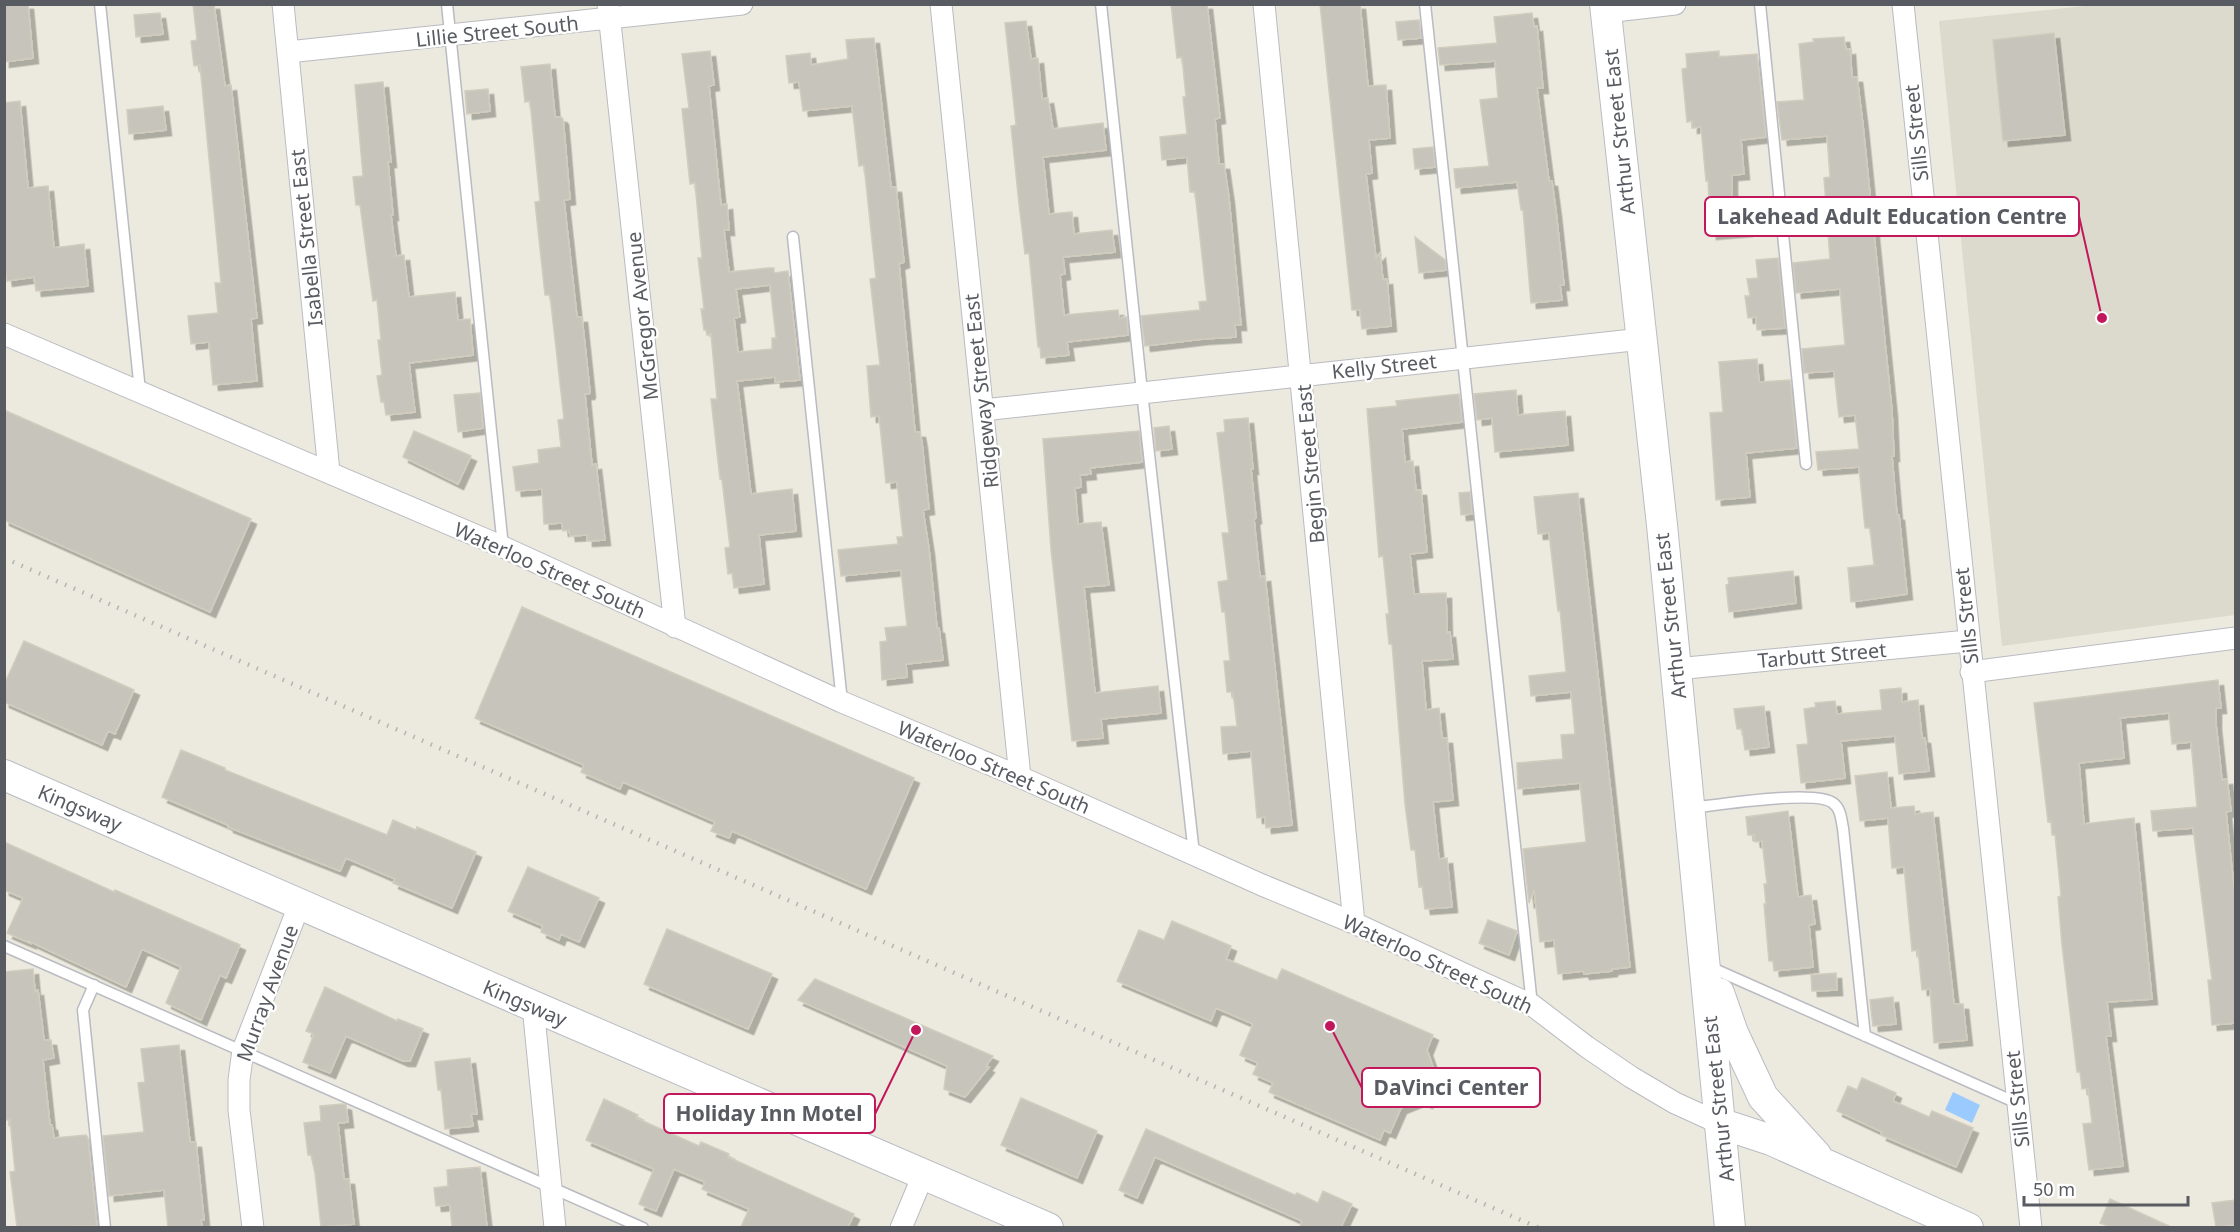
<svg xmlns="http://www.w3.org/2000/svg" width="2240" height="1232" viewBox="0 0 2240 1232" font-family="'Noto Sans',sans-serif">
  <defs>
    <filter id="shadow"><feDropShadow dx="5.5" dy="5.5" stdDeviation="0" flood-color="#0004"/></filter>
  </defs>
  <rect width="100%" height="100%" fill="#eceade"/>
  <path fill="#dcd9cd" d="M2095,5h140v610l-233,31 -63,-625z"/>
  <path fill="#9bcaff" d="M1953,1092l27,13 -8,18 -27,-13z"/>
  <path fill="#c7c4bb" stroke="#d1ccbd" stroke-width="1.5" fill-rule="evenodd" filter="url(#shadow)" d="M4,4h24l5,54 -29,4z
    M193,4h21l11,82 6,-1 26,233 -6,1 6,62 -44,4 -4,-43 -18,2 -3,-28 30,-3 -3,-30h6l-21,-218 -6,1 -3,-25 6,-1z
    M1171,4h36l13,114 -5,1 1,10 3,35h5l5,34 12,127h-6l1,12 -33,2 -58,7 -4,-30 59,-6 -1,-8 8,-1 -12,-109h-5l-3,-35 -25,3 -2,-23 27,-3 -4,-37h3l-4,-40 -5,1z
    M1320,4h40l8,82 18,-1 4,53 -21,2 3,33 -6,1 10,84 4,-5 3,27 4,-1 4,47 -29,3 -2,-19h-8z
    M160,13l3,21 -27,3 -2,-22z
    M1532,13l2,14 3,-1 6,62h-6l5,40 7,53h3l4,30 8,74h-4l2,15 -31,3 -8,-93h-2l-4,-28 -61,6 -2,-19 35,-3 -9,-66 18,-2 -3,-37 -55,4 -2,-17 59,-5 -3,-26z
    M1419,20l2,18 -23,2 -2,-18z
    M1026,21l5,38 7,-1 4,41 6,-1 5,31 50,-6 3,27 -63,7 6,57 23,-2 2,22 38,-4 3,22 -52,5 2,17 -5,1 4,40 54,-5 1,8 8,-1 1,18 -61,7 2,13 -28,3 -1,-11h-2l-9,-94 -4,1 -6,-50 -8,-78 5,-1 -11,-102z
    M2054,33l11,102 -62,6 -10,-101z
    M1844,37l2,13 4,-1 2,28h5l6,48 29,286 2,45h-2l5,59h2l8,79 -56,8 -3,-34 26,-3 -4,-37h-5l-6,-61 -41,3 -2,-18 43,-3 -4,-34 -16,2 -5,-46 -30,2 -2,-24 43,-4 -5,-56 -44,4 -3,-30 37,-4 -6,-81 6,-1 -3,-41 -45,4 -5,-38 27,-2 -5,-56 15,-2 -1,-3z
    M874,38l17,149h5l6,57 2,18 -5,2 16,168h5l2,11 7,66 -6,1 6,39 8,79h2l4,32 -37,4 1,13 -25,3 -2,-38 7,-1 -2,-13 22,-2 -6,-56 -60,6 -3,-26 60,-6 -1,-7h6l-6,-55 -11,1 -7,-67 -8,1 -4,-51 13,-1 -10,-86 6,-1 -12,-113 -5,1 -7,-60 -49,5 -4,-29 -10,1 -3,-27 24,-3 1,12 37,-6 -2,-19z
    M710,51l4,34 -5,1 12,119 6,-1 2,26h-5l5,42 39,-4h6v5l14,-2 12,109 -25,2v-5l-38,4 14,113 41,-5 4,42 -37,4 5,49 -30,4 -2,-15 -4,1 -3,-26 5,-1 -8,-67 -2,-1 -9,-80h6l-6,-65 -4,1 -1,-5h-2l-3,-21h3l-6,-51h4l-7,-75 -5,1 -8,-75 7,-1 -7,-54zM770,285l6,53h-4v11l-34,3 -4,-34 6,-1 -4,-28z
    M1719,51v6l38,-3 9,83 -25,3 3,34 -12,1v36l14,-1 1,21 -36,3 -3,-53h-2l-5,-54 -9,1v-7l-5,1 -5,-53 5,-1 -1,-14z
    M550,64l5,53h6l2,2 2,21 5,59 -6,1 13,117h5l8,75 -1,2h-4l7,71 4,-1 9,76 -18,1v-6l-17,1 -1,-6 -6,1 -1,-8 -18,1 -2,-35 -26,2 -3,-24 26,-4 -1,-13 23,-3 -3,-27 6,-1 -14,-124h-5l-10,-93 5,-1 -10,-100 -5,1 -4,-35z
    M383,82l8,80h-3l5,53h-2l5,41 8,-1 5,42 46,-5 3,28 12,-1 3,36 -64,8 6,49 -29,3 -2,-13h-3l-4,-26 5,-1 -4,-35h3l-4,-40 -4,1 -13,-96h-4l-3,-28 10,-1 -8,-91z
    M488,89l2,22 -23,3 -2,-23z
    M20,101l8,87 20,-2 6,62 30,-4 4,42 -52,5 -2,-14 -27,4 -3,-21v-157z
    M163,106l3,24 -37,4 -2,-24z
    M1433,147l2,20 -20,2 -2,-20z
    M1415,237l30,23 1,10 -27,3z
    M1778,258l7,70 -28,2 -1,-13 -8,1 -3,-22h5l-3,-17 11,-1 -2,-18z
    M1757,359l2,23 31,-2 7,68 -51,5 4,44 -34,3 -6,-87 13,-1 -4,-50z
    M1516,390l2,25 47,-4 3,34 -73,7 -3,-34 -15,2 -3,-26z
    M480,393l3,35 -25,4 -4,-37z
    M1459,394l3,28 -60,7 3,33 8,-1 3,29h5l6,62 -17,2 4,40 32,-1 1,40 3,-1 3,27 -31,2 4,49 13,-2 3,30h5l6,62 -20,2 6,57 8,-1 5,49 -27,2 -3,-23 -3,1 -4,-37h-4l-6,-46 -13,-160h-3l-3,-30h3l-6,-58 -4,1 -12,-148 30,-3 -1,-5z
    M4,410l247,109 -41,93 -206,-92z
    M1248,418l5,51h-2l5,49 -2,1 6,58 5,-1 27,249 -26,3 -1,-11 -8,1 -6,-67 -28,3 -2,-27 16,-1 -4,-34h-6l-3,-31h6l-5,-49h-3l-4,-30 10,-2 -6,-47h7l-12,-100 8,-1 -1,-12z
    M1169,426l3,23 -16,2 -2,-23z
    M414,431l57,25 -13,28 -55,-27z
    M1139,431l3,31 -52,6 1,6 -11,1 1,12 -6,1 3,36 23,-2 8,63 -25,2 11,106 63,-7 3,27 -60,6 2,19 -31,3 -21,-192 -8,-110z
    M1470,492l2,22 -11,1 -2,-22z
    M1578,493l52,474 -18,2v2l-28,3 -1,-3 -25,3 -4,-34 -14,2 -6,-53 -5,14 -6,-54 63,-7 -6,-59 -62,6 -1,-26 46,-4 -2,-24 14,-1 -4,-42 -40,4 -2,-20 37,-4 -6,-62 -2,1 -9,-78 -11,1 -4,-37z
    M1793,571l3,32 -67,9 -3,-27 3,-1 -1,-6z
    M522,607l392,171 -48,111 -134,-58 -3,7 -18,-7 4,-9 -92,-40 -3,7 -39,-17 3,-7 -109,-47z
    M24,641l110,49 -19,44 -7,-3 -6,14 -98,-43v-17z
    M2218,680l3,28h-5v16l6,56 5,-1 4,32 -5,1 9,85v126l-23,2 -4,-45h4l-19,-152 -40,3 -2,-20 46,-4 -6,-65 -19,2 -3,-31 -49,5 4,40 -45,5 5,61 50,-6 18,181 -45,3 4,34h-5l17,130 -34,4 -6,-46 9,-1 -4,-35 -6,1 -2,-17h-3l-15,-127 -4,-48 3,-1 -6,-61h-3l-1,-14 -3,1 -14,-119z
    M1901,688l1,14 16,-2 4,38h3l4,33 -30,3 -4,-38 -54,5 4,37 -44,5 -4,-38 11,-1 -4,-35 12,-2 -1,-4 20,-2 2,13 45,-4 -2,-20z
    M1764,706l5,41 -24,3 -3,-21h-5l-3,-20z
    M181,750l44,18v2l162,65 6,-15 23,10 1,-3 59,25 -24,56 -59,-25 2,-4 -49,-21 -6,13 -112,-44v-2l-66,-28z
    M1887,772l4,36 23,-2 1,8 18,-2 21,192h9l4,36 -33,3 -4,-54 -8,1 -4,-40 -6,1 -8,-84 -12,1 -4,-50 -28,3 -5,-45z
    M1788,811l10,86 13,-2 4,29 -6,1 4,42 -39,4 -1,-10h-4l-5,-57h2l-2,-20h3l-5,-43 -7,1 -1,-7h-6l-2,-18z
    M4,842l110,50 1,-2 125,55 -14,33 -6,-3 -19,45 -35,-17 15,-36 -39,-18 -16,38 -97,-46 1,2 -23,-10 16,-35 -19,-8z
    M528,867l71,31 -20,44 -18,-8 -2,6 -18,-8 2,-6 -35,-15z
    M1488,920l29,11 -8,24 -30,-12z
    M1172,921l59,25 -5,13 51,21 5,-11 151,66 -6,15 7,20 7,2 -14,31 -6,-3 -20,8 -11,25 -6,-3 -4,10 -111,-48 4,-9 -20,-9 5,-11 -18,-8 13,-31 -37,-16 -5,13 -94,-40 22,-51 25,10z
    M667,929l105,45 -24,55 -104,-45z
    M33,969l2,22 3,-1 6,50h7l3,18 -11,2 7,65h2l2,13 32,-3 2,3 9,88 -80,1 -7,-55 5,-1 -5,-51h-6v-148z
    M1836,973l1,17 -25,1 -1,-16z
    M815,979l178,77 -7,10 3,1 -24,30 -21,-8 3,-23 -149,-66z
    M325,987l72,34 1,-2 25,10 -13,32h-7l-57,-25 -16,37 -27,-11 11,-28 -8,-3z
    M1893,997l3,27 -23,2 -3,-26z
    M179,1045l11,97h6l8,78h-3l1,7h-34l-4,-37 -55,6 -6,-60 41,-4 -6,-49 7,-1 -4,-33z
    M470,1058l7,56h-6l2,12 -28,3 -4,-40 -3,1 -3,-28z
    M1862,1078l34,15 -3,8 36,16 3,-6 41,17 -17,39 -75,-32 1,-3 -45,-21 11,-25 9,4z
    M1021,1098l76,33 -20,47 -76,-33z
    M604,1099l34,16 -2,3 63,28 2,-4 28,12 -1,3 126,57 -6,13h-107l8,-18 -47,-20 3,-7 -31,-13 -18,42 -17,-7 15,-35 -68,-29z
    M343,1104l3,1 2,17 -10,1 6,56h5l5,45 -33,3 -6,-54 -4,-18h-3l-4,-32 17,-2 -1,-15z
    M1146,1129l149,66 2,-2 21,10 5,-12 29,13 -11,23h-41l2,-6 -147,-64 -18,41 -18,-8z
    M480,1167l7,60h-35l-2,-22 -14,1 -2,-18 14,-2 -1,-16z
    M2110,1199l61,28h-60l-11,-4z
    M2235,1200v25l-19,2 -4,-24z"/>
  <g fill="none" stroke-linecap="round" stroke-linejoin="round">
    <defs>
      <path id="service" d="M100,4l40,387
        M447,4l56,543
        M1101,4l41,388 52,462
        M1425,4l107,1001
        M1760,4l46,460
        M793,237l49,465
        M1691,808c26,-3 125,-19 142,-5 8,6 8,16 10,25l22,208
        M4,946l639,282
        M1712,968l305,135
        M94,985l-11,25 22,218"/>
      <path id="minor" d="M283,4l46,468
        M608,4l67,623
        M941,4l79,773
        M1264,4l90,919
        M1903,4l128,1224
        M1606,12l69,-8
        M288,52l454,-48
        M4,334l499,213 339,155 178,75 242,108 92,38 127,59 51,23 55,42 44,30 44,26 44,20
        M983,410l659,-71
        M1676,669l292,-28
        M1971,672l265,-34
        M533,1006l22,222
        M253,1228l-14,-118v-30l4,-30 57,-147
        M901,1228l23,-55"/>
      <path id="secondary" d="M1605,4l57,521 68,703
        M4,775l529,231 515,222
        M1719,993l14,40 30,64 53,58
        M1719,1123l52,17 197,88"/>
    </defs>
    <use href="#service" stroke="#babbc2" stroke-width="13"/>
    <use href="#minor" stroke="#babbc2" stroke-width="23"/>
    <use href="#secondary" stroke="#b9bcc4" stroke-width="32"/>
    <use href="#service" stroke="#fff" stroke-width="10"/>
    <use href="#minor" stroke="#fff" stroke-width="21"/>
    <use href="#secondary" stroke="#fff" stroke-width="30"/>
    <path stroke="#b3b4b4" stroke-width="4.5" stroke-dasharray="1.5 8" stroke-linecap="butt" d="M4,558l1535,670"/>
  </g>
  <g text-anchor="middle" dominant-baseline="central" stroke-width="4.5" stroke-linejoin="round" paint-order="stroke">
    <g font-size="20" fill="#585b61" stroke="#fff">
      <text transform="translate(497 31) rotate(-6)">Lillie Street South</text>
      <text transform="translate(1619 132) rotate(-96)">Arthur Street East</text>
      <text transform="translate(1916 133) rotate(-96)">Sills Street</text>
      <text transform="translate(306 238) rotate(-96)">Isabella Street East</text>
      <text transform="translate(642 316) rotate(-96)">McGregor Avenue</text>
      <text transform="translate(1384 366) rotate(-6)">Kelly Street</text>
      <text transform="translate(981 391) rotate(-96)">Ridgeway Street East</text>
      <text transform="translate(1310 464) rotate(-95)">Begin Street East</text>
      <text transform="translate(550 570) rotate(24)">Waterloo Street South</text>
      <text transform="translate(1670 616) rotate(-96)">Arthur Street East</text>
      <text transform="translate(1966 616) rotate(-96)">Sills Street</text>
      <text transform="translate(1822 655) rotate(-5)">Tarbutt Street</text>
      <text transform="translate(994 767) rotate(23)">Waterloo Street South</text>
      <text transform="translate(80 808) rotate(23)">Kingsway</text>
      <text transform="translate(1438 964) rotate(25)">Waterloo Street South</text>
      <text transform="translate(267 993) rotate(-70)">Murray Avenue</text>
      <text transform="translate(525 1003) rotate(23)">Kingsway</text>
      <text transform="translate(1718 1099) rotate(-96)">Arthur Street East</text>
      <text transform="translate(2017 1099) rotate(-96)">Sills Street</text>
    </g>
  </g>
  <path fill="none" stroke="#c2185b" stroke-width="2" d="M2102 318L2079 216M1330 1026L1362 1088M916 1030L875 1114"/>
  <g fill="#c2185b" stroke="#fff" stroke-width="2">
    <circle cx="2102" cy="318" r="6"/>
    <circle cx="1330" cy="1026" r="6"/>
    <circle cx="916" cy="1030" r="6"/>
  </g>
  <g fill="#fff" stroke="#c2185b" stroke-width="2">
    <rect x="1705" y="197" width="374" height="39" rx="6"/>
    <rect x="1362" y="1068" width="178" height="39" rx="6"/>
    <rect x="664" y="1094" width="211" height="39" rx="6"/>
  </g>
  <g font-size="21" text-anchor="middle" font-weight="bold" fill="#585b61">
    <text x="1892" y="224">Lakehead Adult Education Centre</text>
    <text x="1451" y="1095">DaVinci Center</text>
    <text x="769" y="1121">Holiday Inn Motel</text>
  </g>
  <rect width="2240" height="1232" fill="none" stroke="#585b61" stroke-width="12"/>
  <path d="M2024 1196v9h164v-9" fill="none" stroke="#585b61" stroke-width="3"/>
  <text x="2033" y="1196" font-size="18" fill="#585b61" stroke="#ffffff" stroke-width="4.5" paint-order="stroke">50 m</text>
</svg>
